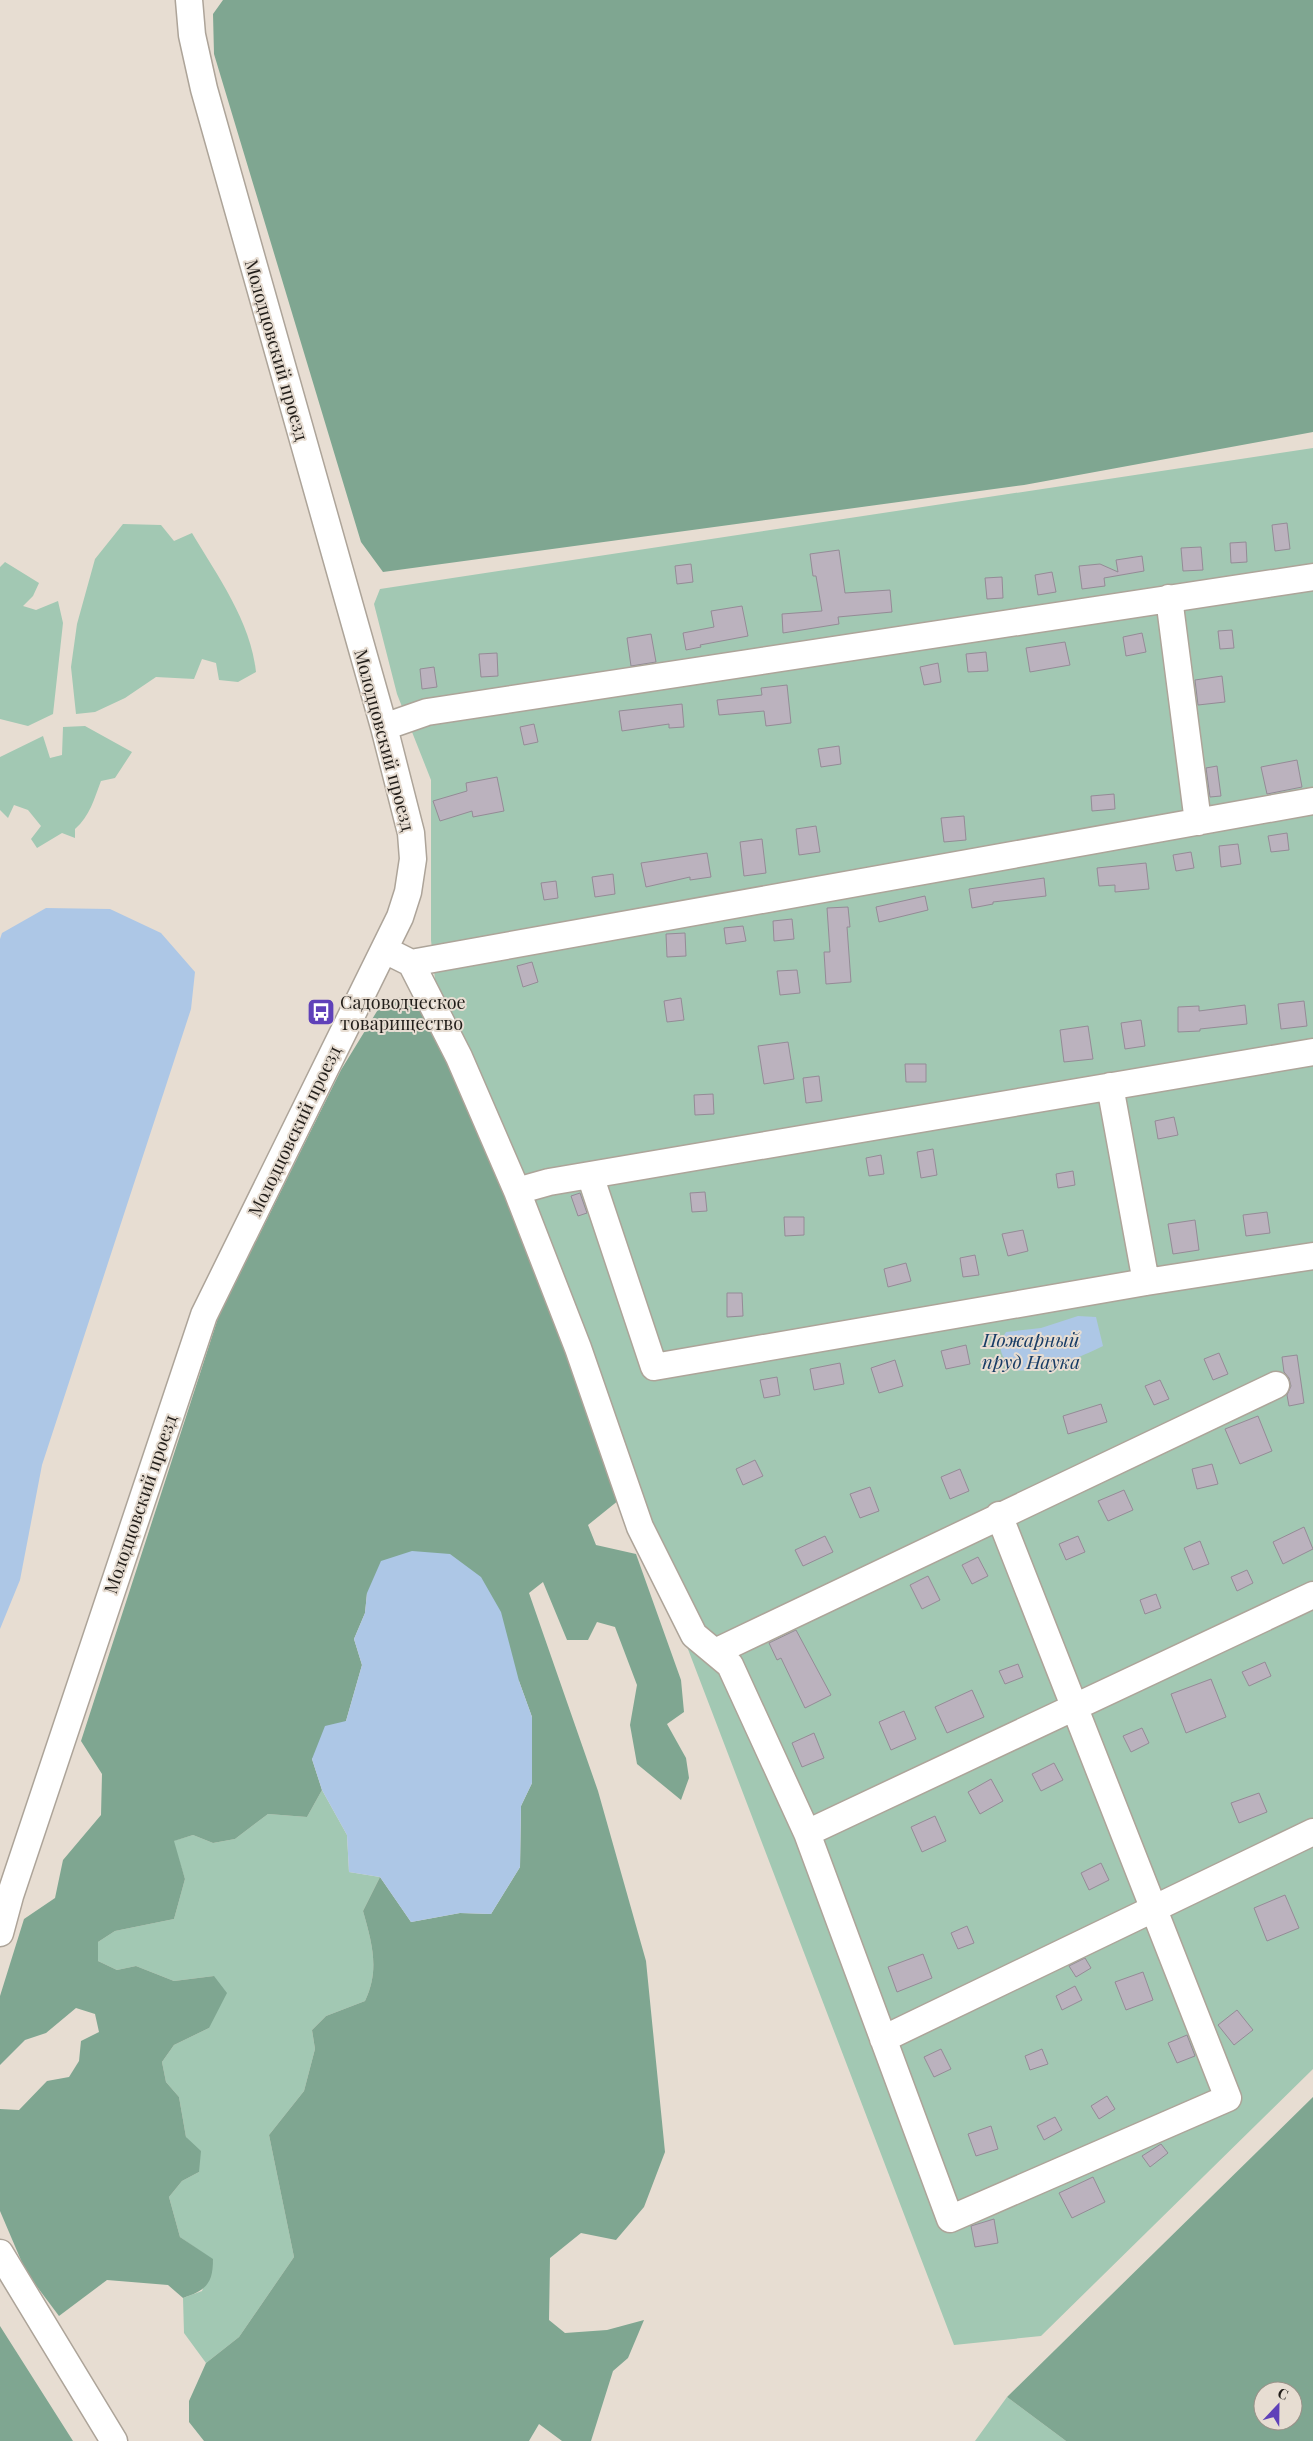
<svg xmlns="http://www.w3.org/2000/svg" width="1313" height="2441" viewBox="0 0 1313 2441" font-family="'Playfair Display',serif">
  <rect width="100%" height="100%" fill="#e7ddd2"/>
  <path fill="#a2c8b3" d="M1313,448v1621l-272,267 -87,9 -518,-1355 -5,-50v-160l-34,-86 -23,-90 6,-15z
    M123,524l38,1 13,16 18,-8c25,42 59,89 64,139l-18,10 -19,-2 -3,-17 -14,-4 -8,20 -38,-2 -31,21 -30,14 -19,2 -5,-47 6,-43 18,-65z
    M5,562l34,21 -6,13 -10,10 13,4 22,-9 5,22 -10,91 -25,12 -28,-7v-152z
    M85,726l47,26 -17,26 -14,3c-7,18 -11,35 -26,48v9l-13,-5 -25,15 -6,-9 10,-13 -13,-16 -14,-5 -6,13 -8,-8v-53l43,-21 7,22 12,-3 1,-28z
    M322,1790l25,45 2,37 31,5 -17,34c9,32 17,59 2,90l-39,15 -14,14 3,19 -11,42 -35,44 25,122 -55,80 -33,26 -22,-30 -1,-35 19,-7 11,-31 -33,-23 -11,-40 13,-16 17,-9 -13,-35 -7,-40 -13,-15 -4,-20 12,-17 35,-17 5,-52 -40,5 -38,-15 -19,4 -19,-9v-19l17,-11 59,-12 11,-40 -12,-38 20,-6 20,8 22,-4 33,-25 39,3z
    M1007,2397l59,44h-91z"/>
  <path fill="#7fa691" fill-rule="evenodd" d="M223,0h1090v432l-289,53 -641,87 -22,-30 -147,-488 -1,-40z
    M402,997l17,10 8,19 17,8 171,445 4,21 -31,25 8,20 40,9 45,126 3,32 -17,12 19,34 3,20 -8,22 -44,-36 -7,-39 7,-40 -22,-58 -18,-5 -9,18h-21l-24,-58 -14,11 69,198 48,170 19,191 -21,55 -28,33 -35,-7 -31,25 -1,62 16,13 42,-3 37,-10 -16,38 -15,13 -22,70h-29l-23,-17 -10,17h-325l-15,-19v-21l17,-38 33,-26 55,-80 -25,-122 35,-44 11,-42 -3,-19 14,-14 39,-15c15,-31 7,-58 -2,-90l17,-34 31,45 49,-9 31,1 29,-47 1,-61 11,-23v-66l-13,-36 -152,-88 -2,20 -11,26 8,26 -16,56 -34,38 10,31 -15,27 -39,-3 -33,25 -22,4 -20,-8 -19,6 11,38 -11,40 -59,12 -17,11v19l19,9 19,-4 38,15 40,-5 13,17 -18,35 -35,17 -12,17 4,20 13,15 7,40 15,14 -2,21 -17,9 -13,16 11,40 33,22c0,25 -7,31 -30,39l-15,-13 -61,-5 -48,36 -33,-44 -26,-61v-102l19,1 28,-29 22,-4 10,-16 2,-20 18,-9 -4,-18 -19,-6 -30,25 -21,7 -25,25v-69l24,-77 31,-21 8,-38 38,-45 1,-41 -21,-33 137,-423 123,-248 41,-67z
    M1313,2097v344h-247l-59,-44zM1263,2391h30v30h-30z
    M0,2326l73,115h-73z"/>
  <path fill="#adc7e6" d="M46,908l64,1 51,24 34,39 -4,37 -149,456 -22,115 -20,49v-690l2,-6z
    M1078,1316l18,1 7,29c-27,13 -59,27 -90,24 -11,-13 -18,-22 -7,-38l35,-4z
    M412,1551l38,3 31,23 20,35 18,69 13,36v66l-11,23 -1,61 -29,47 -31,-1 -49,9 -31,-45 -31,-5 -2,-37 -25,-45 -10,-31 13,-33 21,-5 16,-56 -8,-26 11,-26 2,-20 14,-32z"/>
  <path fill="#bbb2be" stroke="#948b96" d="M1287,523l3,26 -15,2 -3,-26z
    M1246,542l1,20 -16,1 -1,-20z
    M1201,547l2,23 -20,1 -2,-23z
    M839,550l6,43 45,-3 2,22 -54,5 1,7 -56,9 -1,-19 40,-3 -6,-35h-3l-3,-22z
    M1142,556l2,15 -40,7 1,8 -23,3 -3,-23 21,-2 18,8 -2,-12z
    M691,564l2,18 -16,2 -2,-18z
    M1052,572l4,20 -18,3 -3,-20z
    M1002,577l1,21 -16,1 -2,-21z
    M742,606l6,30 -48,9 1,2 -15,3 -3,-17 31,-6 -3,-16z
    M1232,630l2,18 -14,1 -2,-18z
    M1142,633l4,19 -20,4 -3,-19z
    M651,634l5,28 -25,4 -4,-28z
    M1065,642l5,23 -40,7 -4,-24z
    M986,652l2,19 -20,1 -2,-18z
    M497,653l1,23 -17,1 -2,-23z
    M938,663l3,19 -17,3 -4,-18z
    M434,667l3,20 -15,2 -2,-20z
    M1222,676l3,26 -27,3 -3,-25z
    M787,685l4,38 -25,3 -2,-15 -45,4 -2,-15 45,-5 -1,-7z
    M682,704l2,23 -15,1v-4l-47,7 -3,-20z
    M534,724l4,18 -14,3 -4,-18z
    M839,746l2,18 -20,3 -3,-18z
    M1297,760l5,27 -35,7 -6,-27z
    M1217,766l4,30 -11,1 -4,-29z
    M497,777l7,34 -31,6 -1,-6 -32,10 -7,-20 34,-10 -1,-8z
    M1114,794l1,15 -23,2 -1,-15z
    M964,816l2,24 -22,2 -3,-24z
    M816,826l4,26 -21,3 -3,-26z
    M1287,833l2,17 -18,2 -3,-16z
    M762,839l4,34 -22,3 -4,-34z
    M1238,844l3,20 -20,3 -2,-21z
    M1191,852l3,16 -18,3 -3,-16z
    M707,853l4,24 -21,3v-3l-44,10 -5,-24z
    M1146,863l3,26 -34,3v-7l-16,1 -2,-18z
    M613,874l2,20 -20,3 -3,-20z
    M1044,878l2,18 -53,6v2l-21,4 -3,-19z
    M556,881l2,17 -14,2 -3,-17z
    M925,896l3,14 -49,12 -3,-15z
    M848,907l2,20h-3l4,55 -25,2 -2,-32h6l-3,-44z
    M792,919l2,20 -20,2 -1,-20z
    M743,926l3,15 -20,3 -2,-16z
    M685,933l1,23 -19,1 -1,-23z
    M532,962l6,20 -15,5 -6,-21z
    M797,970l3,23 -20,2 -3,-24z
    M681,998l3,22 -17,2 -3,-21z
    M1304,1001l3,25 -26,3 -3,-25z
    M1245,1005l2,19 -47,5v2l-22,1v-25l21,-1v5z
    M1141,1020l4,26 -20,3 -4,-26z
    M1088,1026l5,33 -29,3 -4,-32z
    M788,1042l6,37 -30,5 -6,-38z
    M905,1064h21v18h-20z
    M819,1076l3,25 -16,2 -3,-25z
    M713,1094l1,20 -19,1 -1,-20z
    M1174,1117l4,18 -20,4 -3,-18z
    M933,1149l4,26 -16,3 -4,-26z
    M881,1155l3,19 -15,2 -3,-18z
    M1073,1171l2,14 -17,3 -2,-14z
    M705,1192l2,19 -15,1 -2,-19z
    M580,1193l7,20 -9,3 -7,-20z
    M1267,1212l3,21 -24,3 -3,-21z
    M784,1217h20v18l-19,1z
    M1195,1220l4,30 -26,4 -5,-30z
    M1023,1230l5,21 -20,5 -6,-22z
    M975,1255l4,20 -16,2 -3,-19z
    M906,1263l5,18 -23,6 -4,-18z
    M727,1293h15l1,23 -16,1z
    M966,1345l4,19 -24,5 -5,-18z
    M1219,1353l9,21 -15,6 -9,-21z
    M1297,1355l7,48 -15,3 -2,-11 4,-9 -2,-8 -5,-6 -2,-15z
    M895,1360l8,26 -24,7 -8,-25z
    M840,1363l4,21 -30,6 -4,-21z
    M777,1377l3,18 -16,3 -4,-18z
    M1160,1380l9,19 -15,6 -9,-19z
    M1101,1404l6,18 -39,12 -5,-18z
    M1258,1416l14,35 -32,13 -15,-35z
    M755,1460l8,16 -20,9 -7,-16z
    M1212,1464l6,20 -21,5 -5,-20z
    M960,1469l9,22 -19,8 -9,-22z
    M870,1487l9,24 -19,7 -10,-24z
    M1124,1490l9,20 -25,11 -10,-20z
    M1304,1527l9,22 -30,15 -10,-22z
    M825,1536l8,16 -30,14 -8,-16z
    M1078,1536l7,16 -19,8 -7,-16z
    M1200,1541l9,23 -16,6 -9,-22z
    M978,1557l10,19 -16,8 -10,-19z
    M1247,1570l6,13 -16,8 -6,-14z
    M928,1576l12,24 -18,9 -12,-24z
    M1156,1594l5,14 -16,6 -5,-14z
    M796,1630l35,65 -26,13 -24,-50 -4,2 -8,-17z
    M1265,1662l6,14 -22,10 -7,-14z
    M1018,1664l5,13 -18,7 -6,-13z
    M1211,1679l15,38 -40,16 -15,-39z
    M972,1690l12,27 -37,16 -12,-26z
    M904,1711l12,28 -25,11 -12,-28z
    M1142,1728l7,15 -18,9 -8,-16z
    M814,1733l10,25 -22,9 -10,-24z
    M1054,1763l9,17 -22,11 -9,-17z
    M991,1779l12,22 -23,13 -12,-22z
    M1259,1793l8,19 -28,11 -8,-20z
    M935,1816l11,25 -24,11 -11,-25z
    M1101,1863l8,17 -20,10 -8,-17z
    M1285,1895l14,33 -32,13 -13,-33z
    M967,1926l7,17 -16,6 -7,-16z
    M923,1954l9,24 -35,14 -9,-25z
    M1085,1958l6,10 -15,9 -7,-11z
    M1143,1972l10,28 -27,10 -11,-28z
    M1075,1986l7,14 -20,10 -6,-14z
    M1237,2010l16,20 -19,15 -16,-20z
    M1187,2035l8,21 -18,7 -9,-20z
    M941,2049l10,20 -17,8 -10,-20z
    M1042,2049l6,15 -18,6 -5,-14z
    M1107,2096l8,13 -16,10 -8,-13z
    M1055,2117l7,13 -18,10 -7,-14z
    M991,2126l7,23 -22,7 -8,-22z
    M1161,2144l7,9 -18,14 -8,-11z
    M1093,2177l12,25 -33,16 -13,-25z
    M994,2219l4,24 -23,4 -4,-21z"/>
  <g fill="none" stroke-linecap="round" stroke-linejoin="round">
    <defs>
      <path id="minor" d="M1169,598l29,224
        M384,727l43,-15 886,-135
        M385,950l26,13 48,94 58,134 32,-9 764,-130
        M411,963l902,-162
        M1110,1086l36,196
        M590,1175l64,192 492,-85 167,-26
        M517,1191l61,157 62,179 54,108 36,30 77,168 143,386 278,-121 -229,-583
        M715,1652l561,-267
        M807,1833l506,-238
        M0,1933l10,-37 194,-581 196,-398 8,-25 5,-33 -2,-26 -27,-106 -180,-638 -12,-54 -3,-35
        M883,2039l430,-207
        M0,2253l114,188"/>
    </defs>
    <use href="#minor" stroke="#ada499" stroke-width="29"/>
    <use href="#minor" stroke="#fff" stroke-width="26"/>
  </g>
  <defs>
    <symbol id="bus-square" viewBox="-11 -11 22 22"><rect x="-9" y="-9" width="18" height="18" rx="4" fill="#5f41b9" stroke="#e7ddd2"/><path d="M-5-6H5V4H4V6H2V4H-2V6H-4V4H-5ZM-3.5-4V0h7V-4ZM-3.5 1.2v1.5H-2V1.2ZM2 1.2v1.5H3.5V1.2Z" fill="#fff"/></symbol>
  </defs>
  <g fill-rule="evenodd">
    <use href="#bus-square" x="305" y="996" width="32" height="32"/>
  </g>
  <g text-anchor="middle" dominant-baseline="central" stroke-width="4" stroke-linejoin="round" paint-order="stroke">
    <g font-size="18" fill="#221e1a" stroke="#e7ddd2">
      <text transform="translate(277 350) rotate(74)">Молодцовский проезд</text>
      <text transform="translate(385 740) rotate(75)">Молодцовский проезд</text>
      <text transform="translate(294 1131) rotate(-64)">Молодцовский проезд</text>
      <text transform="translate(140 1504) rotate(-71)">Молодцовский проезд</text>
    </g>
    <g font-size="18" fill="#221e1a" stroke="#e7ddd2" text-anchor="start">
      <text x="340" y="1002">Садоводческое<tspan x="340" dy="21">товарищество</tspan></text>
    </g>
    <g font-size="19" font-style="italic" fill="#183c65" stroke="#e7ddd2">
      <text x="1031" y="1339">Пожарный<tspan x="1031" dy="22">пруд Наука</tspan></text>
    </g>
  </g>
  <g transform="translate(1278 2406) rotate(22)"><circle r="24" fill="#e7ddd2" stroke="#989188"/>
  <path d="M0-4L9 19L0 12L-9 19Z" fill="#5f41b9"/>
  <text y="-8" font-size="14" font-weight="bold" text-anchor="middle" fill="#221e1a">С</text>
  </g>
</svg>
